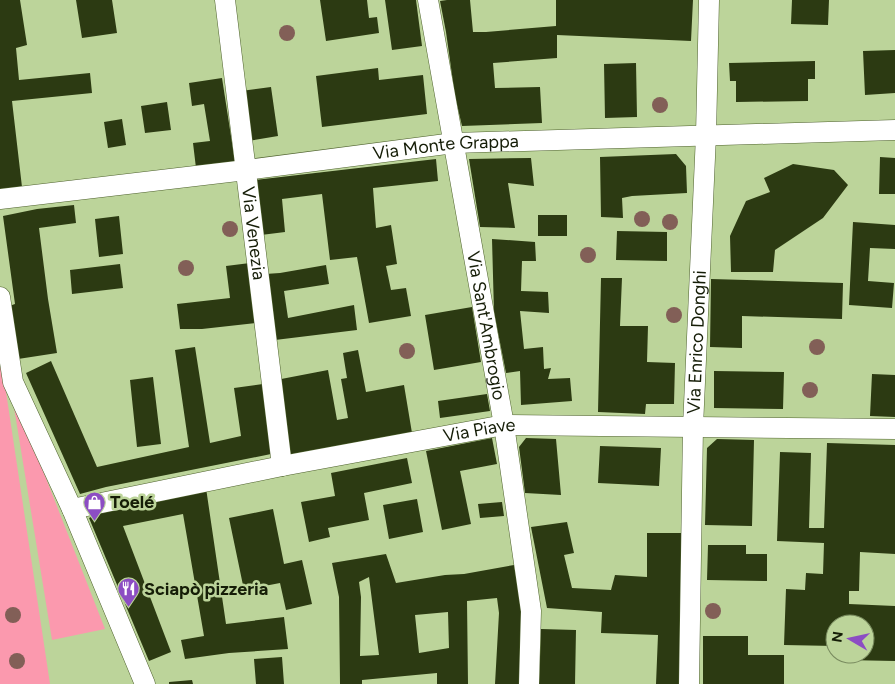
<svg xmlns="http://www.w3.org/2000/svg" width="895" height="684" viewBox="0 0 895 684" font-family="Figtree,sans-serif">
  <rect width="100%" height="100%" fill="#bcd49a"/>
  <path fill="#fb99ae" d="M0,352l50,332h-50z
    M11,389l94,240 -53,11z"/>
  <path fill="#2c3a12" fill-rule="evenodd" d="M0,0h20l7,45 -11,3 3,32 71,-7 2,20 -80,8 10,86 -22,3z
    M76,0h36l5,33 -35,5z
    M320,0h47l2,18 8,-1 2,16 -53,8z
    M385,0h31l6,46 -30,4z
    M447,0h23l3,32h13l70,-6v-26h137l-2,41 -134,-6v23l-64,5 2,25 45,-1 2,36 -80,3 -7,-30 -9,-64 -6,-31z
    M792,0h37l-1,25 -37,-1z
    M895,50v43l-30,2 -2,-44z
    M815,61v18h-7v22l-72,1v-21h-6l-1,-18z
    M636,63l1,54 -32,1 -1,-54z
    M378,68l1,12 44,-5 4,39 -105,13 -6,-51z
    M222,78l13,84 -39,6 -3,-25 17,-2 -6,-37 -12,2 -3,-23z
    M271,87l7,49 -30,5 -7,-50z
    M167,102l4,28 -26,3 -4,-27z
    M122,119l4,26 -18,3 -4,-26z
    M676,154l10,12 1,27 -55,3 -10,2 1,20 -22,-1 -1,-60z
    M880,157l15,1v36h-16z
    M531,158l3,28 -26,-3 7,45 -35,-1 -11,-68z
    M436,159l2,22 -65,7 3,40 15,-3 6,39 -11,2 5,24 15,-2 5,28 -42,7 -12,-66 -27,3 -8,-66 -40,5 3,33 -24,3 -6,-55z
    M793,164l41,6 14,15 -25,33 -48,32 -2,22h-42l-1,-36 16,-35 24,-9 -6,-14z
    M74,205l2,18 -37,5 9,71 9,54 -39,6 -9,-53 6,-2 -12,-88 34,-7z
    M538,215h29v21h-29z
    M119,216l4,38 -24,3 -4,-38z
    M853,222l42,3v24l-25,-1 -2,33 26,2 -2,25 -43,-3z
    M617,231l50,1v29l-51,-1z
    M492,239l43,3 1,19h-14l-1,30 27,1 1,21 -29,-2 4,38 19,-2 1,22 7,-1 -3,11 22,-1 2,23 -51,4 -1,-34 -14,2 -12,-61z
    M250,263l6,60 -54,6h-22l-3,-25 53,-6 -4,-32z
    M120,264l3,24 -51,6 -2,-24z
    M326,265l3,19 -45,7 4,27 66,-13 3,25 -82,10 -10,-66 15,-1z
    M601,278h21l-2,48h28l-1,36 28,1 -1,41h-28l-1,10 -47,-2z
    M711,279l132,4 -1,36 -100,-3v32l-32,-1z
    M472,307l9,55 -47,8 -9,-55z
    M195,347l15,96 31,-7 -7,-48 29,-4 8,70 -165,33 -26,7 -54,-121 25,-12 46,106 92,-20 -14,-97z
    M358,350l8,42 38,-7 8,48 -123,22 -13,-75 52,-10 9,50 11,-2 -7,-39 6,-1 -4,-25z
    M714,371l70,1 -1,37 -69,-1z
    M872,374l23,1v42l-25,-1z
    M153,377l8,67 -24,3 -7,-67z
    M487,394l3,17 -50,7 -2,-17z
    M492,438l5,26 -37,7 11,53 -29,6 -16,-79z
    M526,438l30,1 5,56 -36,-2 -6,-46z
    M717,439l37,1 -2,86 -47,-1 2,-77z
    M827,443l68,2v109l-35,-2 -1,39h-10v13l46,2v55l-50,-1v-6h20v-30h-30v22l-51,-1 2,-56 19,1 1,-17 17,1 1,-31 -47,-2 3,-89 31,1 -2,75h15z
    M600,446l61,2 -2,38 -61,-3z
    M407,458l5,25 -48,10 5,27 -41,8 2,9 -21,5 -8,-40 34,-6 -4,-23z
    M206,488l20,136 58,-7 4,32 -59,4 -44,6 -4,-19 23,-4 -21,-122 -60,12 48,126 -22,9 -60,-143 23,-12z
    M417,499l6,33 -34,7 -6,-34z
    M502,502l2,14 -24,2 -2,-14z
    M273,509l11,55 18,-4 10,44 -26,6 -6,-27 -36,7 -15,-72z
    M567,522l7,31 -10,2 8,33 39,2 4,-15 32,2v-44h34v81l-2,70h-23l2,-49 -57,-2 1,-21 -55,-4 -16,-81z
    M708,545h38v9h21v27l-60,-1z
    M386,554l10,29 49,-8 19,-1 50,-9 9,49 -3,70h-25l4,-71 -2,-15 -30,3 1,83h-31v-11l-75,7v4h-22l-1,-87 -7,-34zM369,577l10,78 -19,1 1,-59 -2,-15zM448,612l1,36 -30,5 -4,-38z
    M541,629l35,1 -1,54h-36z
    M703,636h45v19h36v29h-81z
    M282,657l2,27h-28l-2,-25z
    M192,680l1,4h-24v-2z"/>
  <g fill="none" stroke-linecap="round" stroke-linejoin="round">
    <defs>
      <g id="street">
        <path id="s1" d="M225,0l57,466"/>
        <path id="s2" d="M428,0l76,425 27,186 -2,73"/>
        <path id="s3" d="M0,199l246,-29 208,-27 441,-13"/>
        <path d="M0,297l13,85 59,127 73,175"/>
        <path id="s4" d="M72,509l210,-43 222,-41 391,4"/>
        <path id="s5" d="M689,684l4,-257 13,-292 3,-135"/>
      </g>
    </defs>
    <use href="#street" stroke="#4f622e" stroke-width="21"/>
    <use href="#street" stroke="#fff" stroke-width="20"/>
  </g>
  <g fill="#825f57">
    <circle cx="287" cy="33" r="8"/>
    <circle cx="660" cy="105" r="8"/>
    <circle cx="642" cy="219" r="8"/>
    <circle cx="670" cy="222" r="8"/>
    <circle cx="230" cy="229" r="8"/>
    <circle cx="588" cy="255" r="8"/>
    <circle cx="186" cy="268" r="8"/>
    <circle cx="674" cy="315" r="8"/>
    <circle cx="817" cy="347" r="8"/>
    <circle cx="407" cy="351" r="8"/>
    <circle cx="810" cy="390" r="8"/>
    <circle cx="713" cy="611" r="8"/>
    <circle cx="13" cy="615" r="8"/>
    <circle cx="17" cy="661" r="8"/>
  </g>
  <defs>
    <symbol id="shop-pin" viewBox="-11 -11 22 30"><path d="M0 17L-7.5 6A9.5 9.5 0 1 1 7.5 6Z" fill="#8c4dc3" stroke="#bcd49a"/><path d="M-5-2.5h2.3a2.7 3.5 0 0 1 5.4 0H5L5.5 6h-11ZM-1.5-2.5h3a1.5 2.3 0 0 0-3 0Z" fill="#fff"/></symbol>
    <symbol id="restaurant-pin" viewBox="-11 -11 22 30"><path d="M0 17L-7.5 6A9.5 9.5 0 1 1 7.5 6Z" fill="#8c4dc3" stroke="#bcd49a"/><path d="M-5-6h1v4h1v-4h1v4h1v-4h1v5L-1.5 .5V6h-2V.5L-5-1ZM5-6V6H3V1.5H1.5Q1.5-4 5-6Z" fill="#fff"/></symbol>
  </defs>
  <g fill-rule="evenodd">
    <use href="#shop-pin" x="82" y="490" width="25" height="34"/>
    <use href="#restaurant-pin" x="116" y="576" width="25" height="34"/>
  </g>
  <g text-anchor="middle" dominant-baseline="central" stroke-width="5" stroke-linejoin="round" paint-order="stroke">
    <g font-size="18" fill="#151d07" stroke="#bcd49a">
      <text stroke="none"><textPath href="#s3" startOffset="449">Via Monte Grappa</textPath></text>
      <text stroke="none"><textPath href="#s1" startOffset="235">Via Venezia</textPath></text>
      <text stroke="none"><textPath href="#s2" startOffset="331">Via Sant'Ambrogio</textPath></text>
      <text stroke="none"><textPath href="#s5" startOffset="342">Via Enrico Donghi</textPath></text>
      <text stroke="none"><textPath href="#s4" startOffset="415">Via Piave</textPath></text>
    </g>
    <g font-size="18" font-weight="bold" fill="#151d07" stroke="#bcd49a" text-anchor="start">
      <text x="110" y="502">Toelé</text>
      <text x="144" y="589">Sciapò pizzeria</text>
    </g>
  </g>
  <g transform="translate(850 639) rotate(279)"><circle r="24" fill="#bcd49a" stroke="#798b5f"/>
  <path d="M0-4L9 19L0 12L-9 19Z" fill="#8c4dc3"/>
  <text y="-8" font-size="14" font-weight="bold" text-anchor="middle" fill="#151d07">N</text>
  </g>
</svg>
